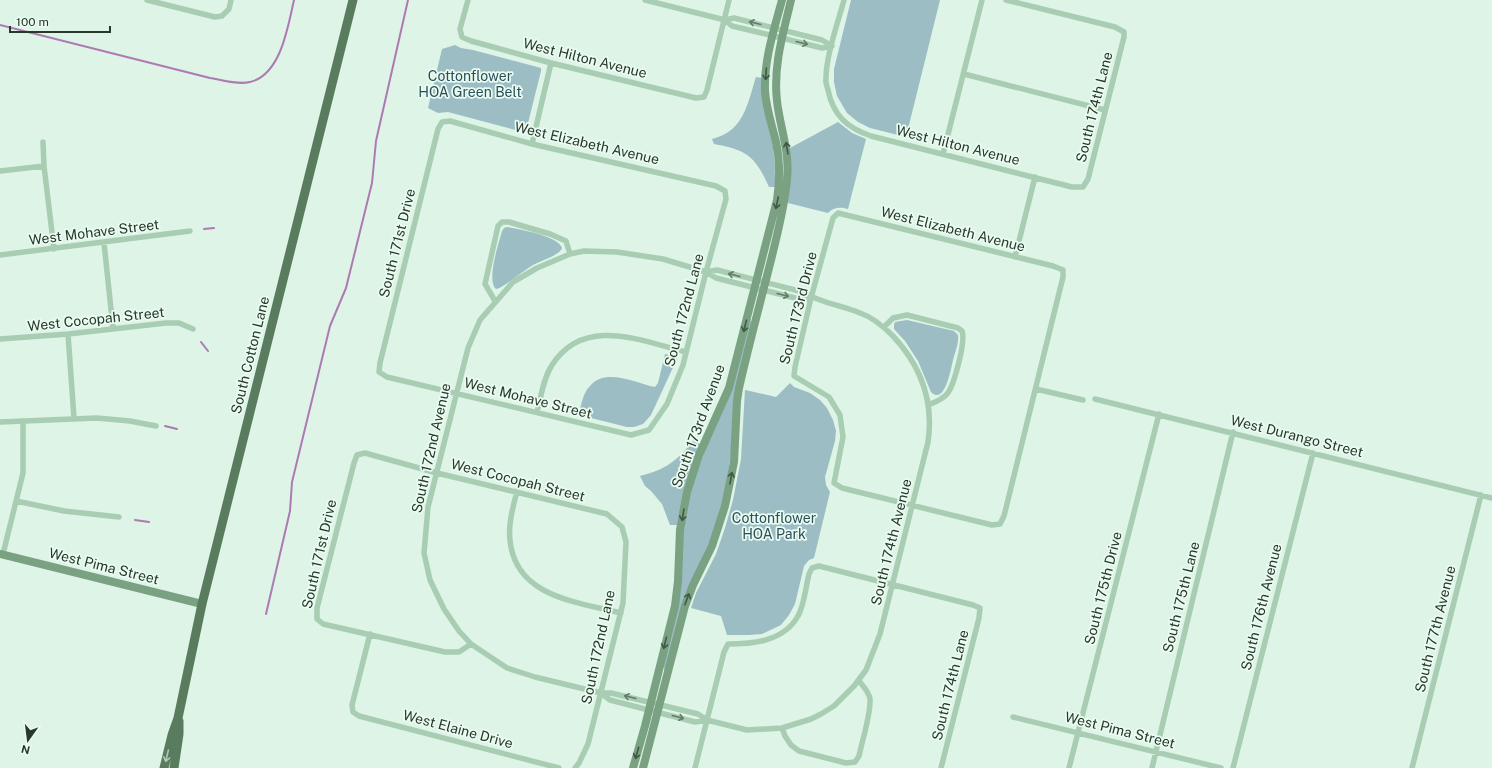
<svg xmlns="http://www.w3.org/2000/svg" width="1492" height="768" viewBox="0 0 1492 768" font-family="'Public Sans',sans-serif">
  <rect width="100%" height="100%" fill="#ddf4e6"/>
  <path fill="#9cbdc4" d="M851,0h89l-34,137 -36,-9 -12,-6 -11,-9 -10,-17 -3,-14v-13z
    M455,45l6,3 12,2 68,18v3l-15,60 -3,1 -75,-20 -10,1 -10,-5 14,-59z
    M756,77l6,1c6,36 14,72 13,109h-6c-14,-31 -22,-37 -55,-43l-2,-5c32,-8 35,-34 44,-62z
    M838,122l14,11 14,6 -18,70c-8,-2 -14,-2 -20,4l-40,-10 2,-55z
    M507,227c12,2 52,9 55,21 -2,7 -22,13 -29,17 -9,5 -31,24 -37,24 -10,-9 3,-46 6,-58l2,-3z
    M751,319v9l-28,177 -59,166v-12l25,-164z
    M907,320l47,11 4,4c1,8 -3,17 -5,25 -2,8 -8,46 -22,32l-13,-31 -13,-20 -11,-12v-4l1,-3z
    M665,354l9,2 3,2 -1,3 -25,54 -8,9 -9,3h-7l-48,-12c2,-10 4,-22 11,-29 15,-19 46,-3 65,1l3,-4z
    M790,383l4,4 16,6 10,7 7,8 6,12 3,11 -1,10 -10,36 1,8 4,7 -16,66 -5,2 -5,6 -9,38 -6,11 -8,10 -19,9 -13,1h-22l-6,-19 -30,-8 5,-15 20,-39 9,-26 8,-28 8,-41 4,-69 31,7z
    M693,441l7,3 -14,40 -9,41h-7l-8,-21 -11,-13 -6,-5 -5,-10c25,-6 37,-15 53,-35z"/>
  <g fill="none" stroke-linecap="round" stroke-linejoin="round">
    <path stroke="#ad7ab3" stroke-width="2" d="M0,25l210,53c13,2 27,7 40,4 31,-7 38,-56 44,-82
      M204,229l10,-1
      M201,342l7,9
      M165,426l12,3
      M135,520l14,2
      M266,614l24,-103 2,-29 38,-156 16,-38 26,-105 4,-42 32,-141"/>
    <path stroke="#a8cdb3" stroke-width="5.5" d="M147,0l68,17 7,-1 7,-7 2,-9
      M468,0l-8,29 2,8 9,4 80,22 145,35 8,-1 3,-7 22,-90
      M645,0l80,20 7,6 50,12 40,10 10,-2
      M844,0c-6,22 -18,56 -18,78 -1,4 1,8 2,12 5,25 19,38 43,46l201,51h11l5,-8 36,-142v-5l-9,-5 -109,-27
      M725,20l9,-2 88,22 10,6
      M964,74l141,36
      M450,121l82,23 184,42 9,5 1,8 -20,73 -23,93 -16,39 -18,26 -18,5 -244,-58 -8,-5 1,-9 58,-234 4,-7z
      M43,142l1,24 10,83
      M532,144l19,-81
      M943,154l39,-154
      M0,171l44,-5
      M838,213l215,53 10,4v7l-59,239 -4,8 -8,1 -150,-37 -8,-5 9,-46 -3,-22 -11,-18 -35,-21 1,-9 16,-69 22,-80z
      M104,243l9,85
      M0,255l190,-24
      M1015,257l20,-80
      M706,272l11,-2 86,22c17,11 38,13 57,21 12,4 24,14 33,23 28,30 41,65 35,106l-48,192 -14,36 -12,16 -20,20 -13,8 -10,5 -29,9 -35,2 -40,-10 -9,-6 -87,-21h-10l-66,-16 -28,-9 -36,-24 -12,-13 -15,-22 -14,-29 -6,-27 4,-46 40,-159 12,-28 33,-38 24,-14 33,-14 14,-3 33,1 46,7 43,13 10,6 87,22 8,-2
      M495,301l-10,-17 13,-58 4,-4h7l41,12 16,7 4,13
      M884,327l9,-9 14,-3 51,13 4,3c4,10 -8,55 -15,63 -5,6 -12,8 -19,11
      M68,334l6,84
      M0,339l68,-5 98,-11h13l14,6
      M1036,389l47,11
      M1095,399l397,99
      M537,412c4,-15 6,-33 15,-47 32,-50 89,-24 134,-13
      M0,422l97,-4 33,3 26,5
      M517,491c-4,16 -9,33 -7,49 5,57 67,62 111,73
      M16,501l48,10 55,6
      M3,554l20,-81v-52
      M370,634l-18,71 1,7 6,4 200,52
      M471,644l-12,8h-14l-122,-28 -6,-5v-11l37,-145 3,-8 8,-2 72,20 170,41 15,13 4,15 -3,61 -35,141 -9,19 -4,5
      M601,693l9,7 85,22 12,-2
      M1013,717l208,51
      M782,728l3,8 6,9 8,6 47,12 9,-1 4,-6c3,-15 12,-42 11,-57 -1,-7 -7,-13 -11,-18
      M695,768l29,-116 4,-8c26,0 56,-3 70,-28 6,-10 8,-30 11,-42l3,-6 7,-2 154,39 7,3 -1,10 -38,150
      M1069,768l90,-354
      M1152,768l81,-336
      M1233,768l80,-315
      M1412,768l69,-273"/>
    <path stroke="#79a182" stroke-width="8" d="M0,554l202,50
      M633,768l12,-42 30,-120 3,-25 2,-51 7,-38 12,-37 30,-67 48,-188c3,-20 3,-39 -1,-58 -4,-17 -10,-34 -11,-51 -1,-32 9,-61 17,-91
      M643,768l42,-162 8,-21 19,-39 13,-40 9,-44 3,-61 2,-13c10,-44 22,-88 33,-132 6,-25 13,-51 15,-77 3,-28 -7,-51 -10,-78 -4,-35 6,-67 14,-101"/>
    <path stroke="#597c5f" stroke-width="9" d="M164,768l8,-33 6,-17 24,-114 151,-604
      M174,768l5,-34v-13"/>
  </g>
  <defs><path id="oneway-shaft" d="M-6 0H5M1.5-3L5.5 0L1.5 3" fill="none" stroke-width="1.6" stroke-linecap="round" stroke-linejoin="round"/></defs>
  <g stroke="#627c68">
    <use href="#oneway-shaft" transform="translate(755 23) rotate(-166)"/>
    <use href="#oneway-shaft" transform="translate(802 43) rotate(14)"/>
    <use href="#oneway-shaft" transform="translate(734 275) rotate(-166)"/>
    <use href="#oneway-shaft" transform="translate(783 295) rotate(14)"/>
    <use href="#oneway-shaft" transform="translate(630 697) rotate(-166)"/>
    <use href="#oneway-shaft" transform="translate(678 717) rotate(15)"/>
  </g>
  <g stroke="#405845">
    <use href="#oneway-shaft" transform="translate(766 74) rotate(93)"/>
    <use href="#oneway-shaft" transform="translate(787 148) rotate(-99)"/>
    <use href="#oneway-shaft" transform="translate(777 203) rotate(102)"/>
    <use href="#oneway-shaft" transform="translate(745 326) rotate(104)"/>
    <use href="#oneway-shaft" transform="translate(731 478) rotate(-80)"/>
    <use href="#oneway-shaft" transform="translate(683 515) rotate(99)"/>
    <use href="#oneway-shaft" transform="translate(687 599) rotate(-70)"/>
    <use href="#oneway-shaft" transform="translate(665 643) rotate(104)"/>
    <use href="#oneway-shaft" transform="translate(637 753) rotate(106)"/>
  </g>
  <use stroke="#b0c8b7" href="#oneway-shaft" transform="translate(167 756) rotate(103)"/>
  <g text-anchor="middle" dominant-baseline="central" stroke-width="3.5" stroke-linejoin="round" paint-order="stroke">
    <g font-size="14" fill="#28392b" stroke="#eafbf1">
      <text transform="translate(585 58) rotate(14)">West Hilton Avenue</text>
      <text transform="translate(1094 107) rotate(-76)">South 174th Lane</text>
      <text transform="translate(587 143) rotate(13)">West Elizabeth Avenue</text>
      <text transform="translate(958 145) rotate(14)">West Hilton Avenue</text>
      <text transform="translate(953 229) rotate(14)">West Elizabeth Avenue</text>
      <text transform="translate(94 232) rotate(-7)">West Mohave Street</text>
      <text transform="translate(397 243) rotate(-76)">South 171st Drive</text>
      <text transform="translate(798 308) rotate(-76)">South 173rd Drive</text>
      <text transform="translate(684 310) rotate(-75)">South 172nd Lane</text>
      <text transform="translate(96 319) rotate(-6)">West Cocopah Street</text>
      <text transform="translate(250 355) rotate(-76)">South Cotton Lane</text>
      <text transform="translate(528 398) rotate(14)">West Mohave Street</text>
      <text transform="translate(698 426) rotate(-70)">South 173rd Avenue</text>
      <text transform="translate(1297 436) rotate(14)">West Durango Street</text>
      <text transform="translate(431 448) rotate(-77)">South 172nd Avenue</text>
      <text transform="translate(518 480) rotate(14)">West Cocopah Street</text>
      <text transform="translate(891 542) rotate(-76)">South 174th Avenue</text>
      <text transform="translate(319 554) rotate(-77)">South 171st Drive</text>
      <text transform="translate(104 566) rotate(14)">West Pima Street</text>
      <text transform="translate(1103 588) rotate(-76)">South 175th Drive</text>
      <text transform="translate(1181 597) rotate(-76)">South 175th Lane</text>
      <text transform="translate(1261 607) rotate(-76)">South 176th Avenue</text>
      <text transform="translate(1435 629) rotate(-76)">South 177th Avenue</text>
      <text transform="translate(598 647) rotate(-78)">South 172nd Lane</text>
      <text transform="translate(950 685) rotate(-76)">South 174th Lane</text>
      <text transform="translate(458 729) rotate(15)">West Elaine Drive</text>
      <text transform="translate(1120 730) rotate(14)">West Pima Street</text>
    </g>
    <g font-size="14" fill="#2a4f5a" stroke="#eafbf1">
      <text x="470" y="76">Cottonflower<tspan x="470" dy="16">HOA Green Belt</tspan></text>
      <text x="774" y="518">Cottonflower<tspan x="774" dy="16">HOA Park</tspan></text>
    </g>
  </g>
  <g transform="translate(28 740) rotate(194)" stroke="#eafbf1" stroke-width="3" paint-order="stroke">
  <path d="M0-3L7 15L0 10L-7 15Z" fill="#28392b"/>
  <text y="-6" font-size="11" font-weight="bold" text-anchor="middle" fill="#28392b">N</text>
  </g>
  <path d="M10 26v6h100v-6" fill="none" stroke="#28392b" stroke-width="2"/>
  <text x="16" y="26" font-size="12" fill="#28392b" stroke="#eafbf1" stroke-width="3" paint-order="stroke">100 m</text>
</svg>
